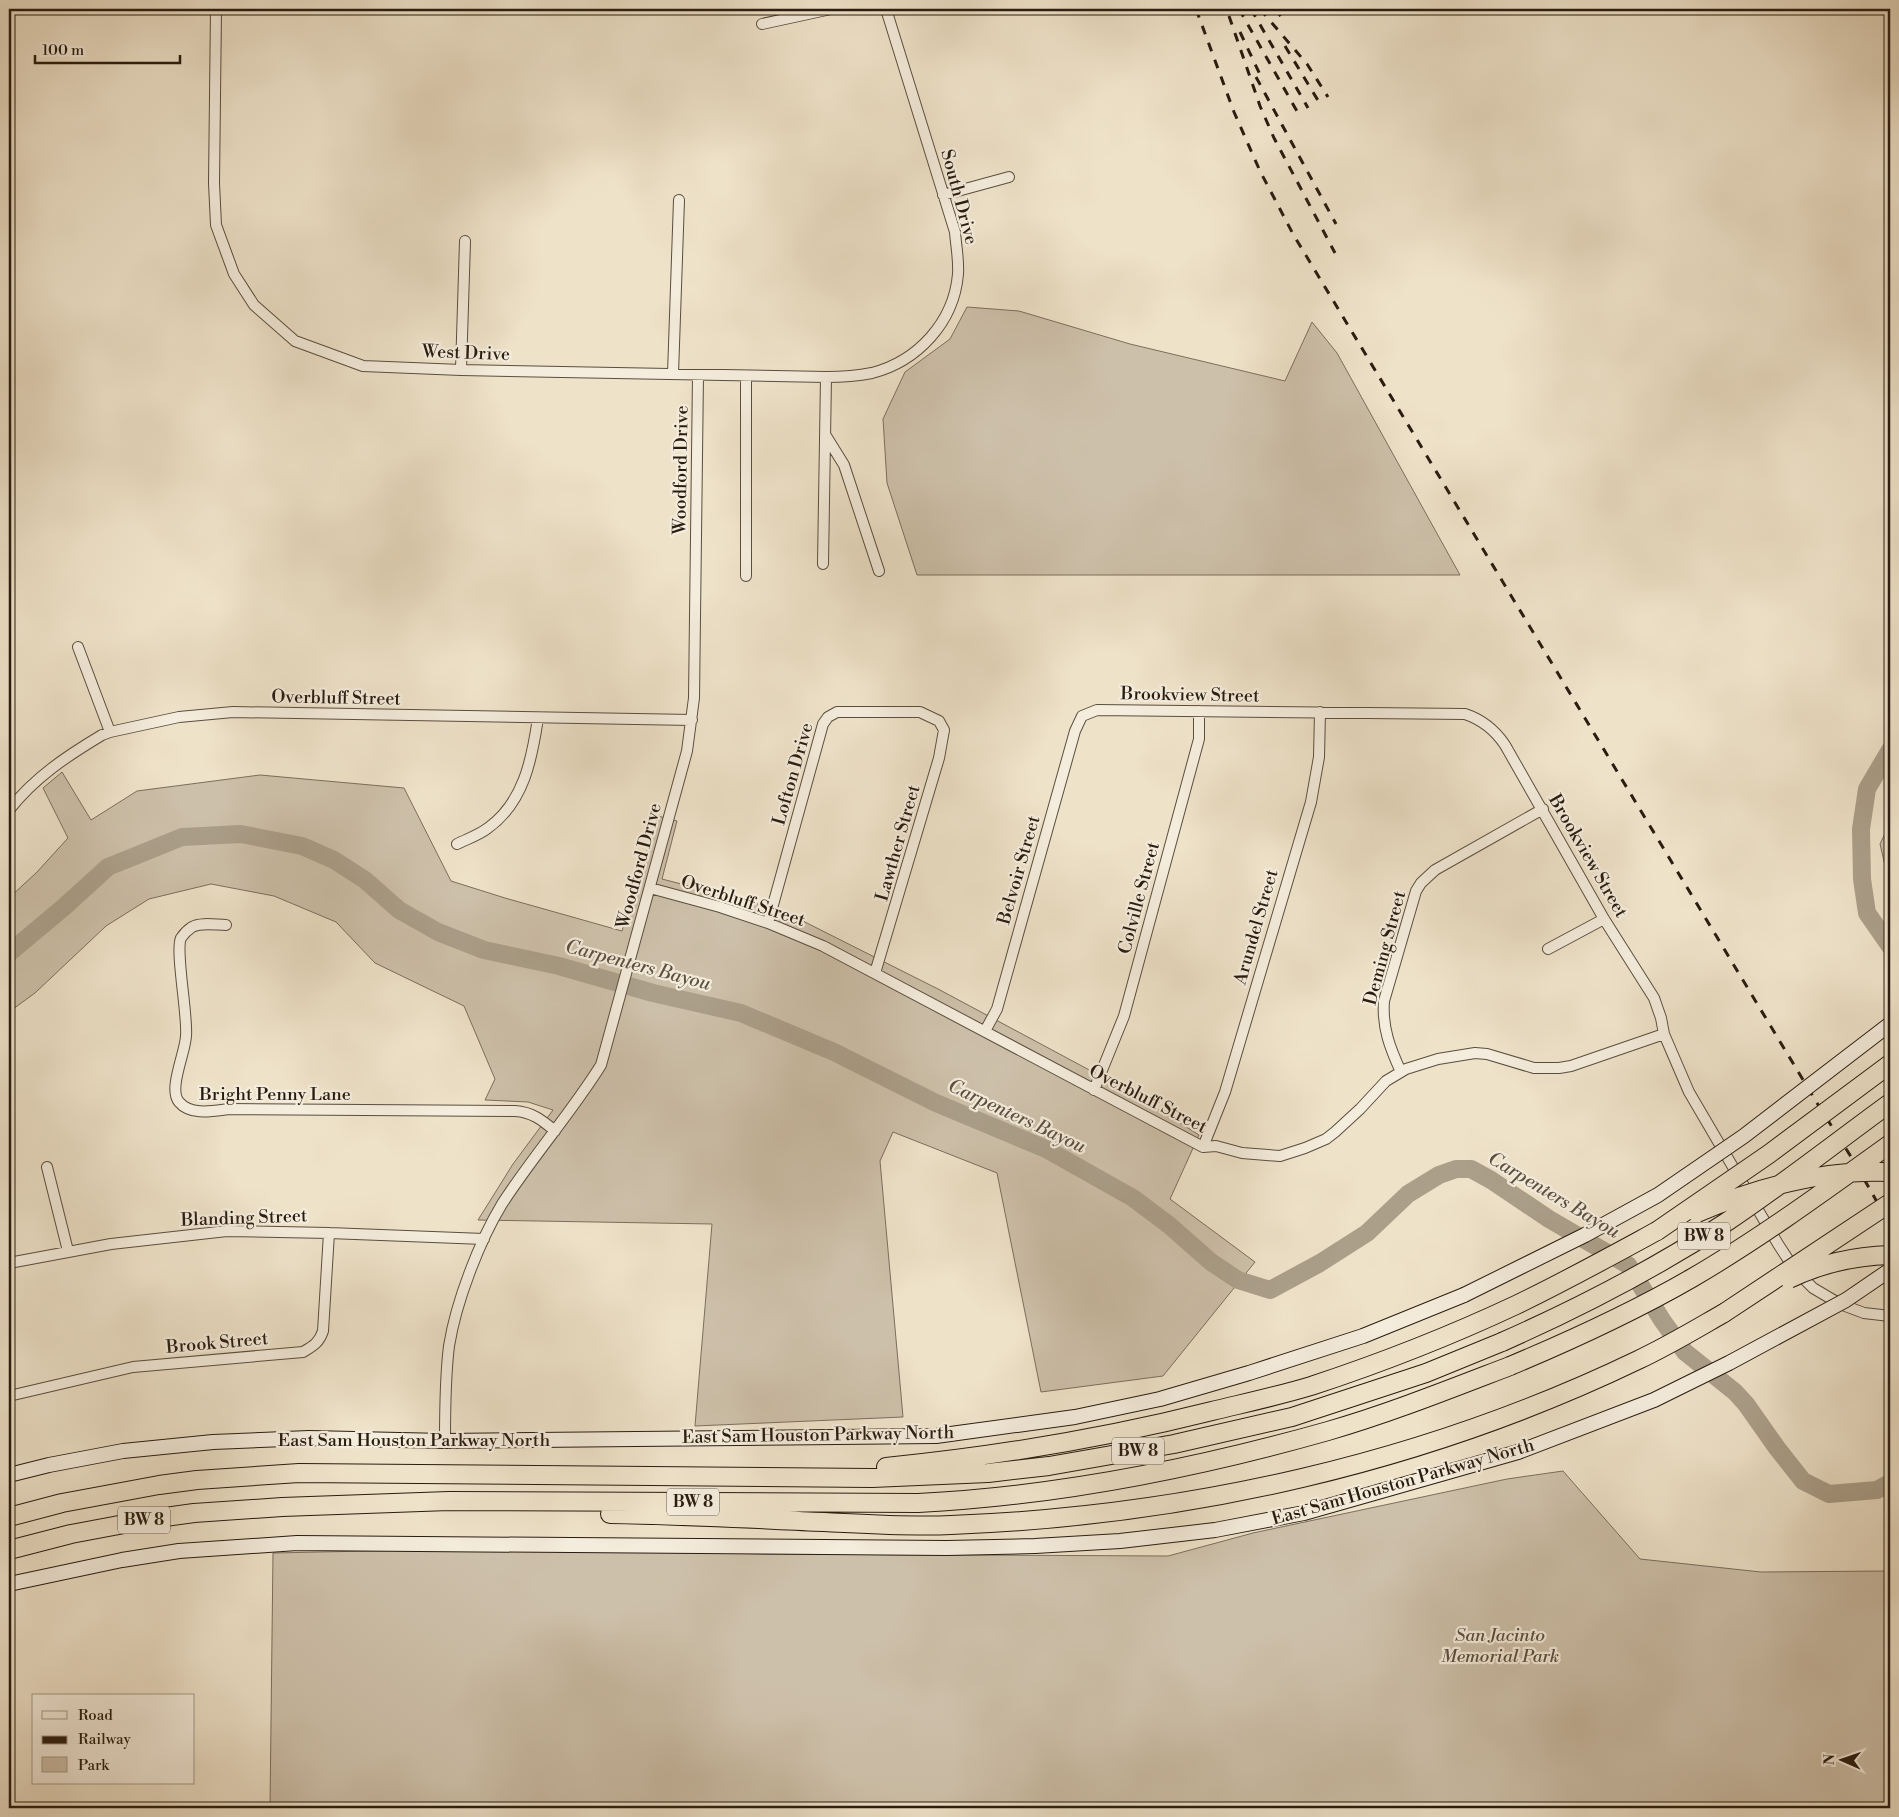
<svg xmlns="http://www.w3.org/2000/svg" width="1899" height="1817" viewBox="0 0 1899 1817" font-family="'Libre Bodoni',serif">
  <rect width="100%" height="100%" fill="#eee2c9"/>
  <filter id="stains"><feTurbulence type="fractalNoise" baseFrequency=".004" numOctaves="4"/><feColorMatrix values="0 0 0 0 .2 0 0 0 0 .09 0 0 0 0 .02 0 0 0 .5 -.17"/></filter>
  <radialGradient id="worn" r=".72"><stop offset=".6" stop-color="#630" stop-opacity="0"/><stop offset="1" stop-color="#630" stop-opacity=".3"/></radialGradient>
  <path fill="#cdc0aa" stroke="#7b6e5d" d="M967,307l52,4 111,33 155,37 27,-59 25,31 123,222h-543l-30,-92 -4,-64 22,-47 45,-33z
    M62,772l29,48 46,-29 123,-16 144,13 47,93 54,17 117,33 36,-115 19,5 -15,58 119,31 159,80 196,105 63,40 -29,64 85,63 -92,114 -122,16 -44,-219 -104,-41 -13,29 23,256 -208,9 17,-202 -234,-4 35,-56 40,-54 -25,-8 -43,-2 10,-21 -31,-73 -89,-43 -39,-41 -62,-26 -63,-12 -62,15 -43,27 -71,67 -26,19v-114l28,-26 31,-34 -25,-50z
    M1890,823v64l-10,-43z
    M1563,1471l77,88 121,13 129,-1v237h-1620l3,-255 237,-5 254,6 404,2 85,-23 254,-54z"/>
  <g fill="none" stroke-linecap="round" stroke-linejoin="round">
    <path stroke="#ab9f8a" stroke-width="18" d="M1890,750l-23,39 -6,40 1,50 5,34 23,33
      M9,953l55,-46 44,-40 74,-30 59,-3 61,12 32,14 31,20 34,30 39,22 46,18 75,16 94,27 88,20 93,39 102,51 110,46 87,49 36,27 42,37 27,18 32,10 50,-27 47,-30 41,-39 31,-19 17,-6h15l20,11 58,39 79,46 34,55 23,32 50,40 11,12 31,44 26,33 26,13 48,-4 13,-7"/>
    <defs>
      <path id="minor" d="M216,9l-2,174 2,42 18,49 20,31 41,36 68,25 98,4 365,7c16,0 31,-1 46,-4 46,-12 82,-51 86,-99 1,-14 -2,-28 -3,-42l-69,-223
        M762,24l69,-15
        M943,195l66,-18
        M461,370l4,-129
        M673,374l6,-174
        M826,436l18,29 35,106
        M823,564l3,-187
        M746,576v-200
        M78,647l32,85
        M9,810c26,-33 58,-54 93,-75l8,-3 69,-15 54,-5 459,8
        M457,844c10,-5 22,-9 31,-16 36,-26 44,-69 50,-110
        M650,888l70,19 48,16 55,23 380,201 13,-1 26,7 38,3 25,-8 21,-9 9,-7 25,-23 26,-28 20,-12 32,-10 37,-6 12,1 47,14h25l12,-2 93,-32
        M768,923l55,-199 5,-7 9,-5h83l19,9 5,9 -5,28 -64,215
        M226,925c-10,0 -25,-3 -34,2 -3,2 -9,8 -11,11 -6,12 7,78 5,98 -1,18 -18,53 -7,66 12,14 34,9 50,7l286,2c17,1 27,9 40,20
        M1548,949l56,-30
        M985,1031l12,-22 78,-278 7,-15 15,-6 368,4c18,6 30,16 40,31l99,174 50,79 7,20 3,16 25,58 89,152 17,26 18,18 27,16 24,9 26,3
        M1401,1072c-11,-24 -19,-44 -17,-71l32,-110 5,-8 14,-13 108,-61
        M1094,1090l30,-74 75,-277v-28
        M1203,1147l22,-55 86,-290 8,-45 1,-45
        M47,1167l21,84
        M9,1263l102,-19 116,-13 102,2 155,6
        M9,1396l124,-29 170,-15c10,-6 16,-9 20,-21l6,-98
        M445,1441c0,-32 0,-63 4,-95 7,-44 30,-104 53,-142 31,-48 69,-91 99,-139l86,-314 7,-53 4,-323"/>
      <path id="secondary" d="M9,1475l40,-10 74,-14 90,-9 96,-4 136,3 491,-5 139,-19 85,-18 89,-26 114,-37 101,-41
        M9,1584l113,-24 57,-9 118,-8 650,5 88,-2 85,-5 95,-11 89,-17 214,-61"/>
      <path id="motorway" d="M886,1467c110,-11 219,-29 326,-56 33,-8 66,-15 99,-25 70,-23 139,-50 205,-81 48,-23 95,-49 141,-74
        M610,1514c71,1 143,5 214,8 42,2 85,5 127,3 237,-9 473,-62 687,-165 30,-14 58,-31 86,-47
        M9,1517l53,-14 97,-18 38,-5 102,-7 573,5 116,-5 61,-7 125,-22 118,-27 134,-44 76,-31
        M9,1550l62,-16 80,-15 43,-6 88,-6 167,-6 469,2c139,-7 276,-34 410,-72 62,-18 122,-42 182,-65"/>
    </defs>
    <use href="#minor" stroke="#5a4e3e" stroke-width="12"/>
    <use href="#secondary" stroke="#291c10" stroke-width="16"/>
    <use href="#motorway" stroke="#291c10" stroke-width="20"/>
    <use href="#minor" stroke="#f4ecdc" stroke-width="10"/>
    <use href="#secondary" stroke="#f4ecdc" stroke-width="14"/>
    <use href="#motorway" stroke="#eee2c9" stroke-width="18"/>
    <path stroke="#291c10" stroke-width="3" stroke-dasharray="9 9" stroke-linecap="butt" d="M1196,9l38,103 26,59 33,63 524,869 38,60 35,62
      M1239,9l59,104
      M1251,9l57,99
      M1260,9l47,55 21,33
      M1275,9l9,11
      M1290,9l3,3
      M1229,16l31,90 14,32 61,115
      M1240,32l23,49
      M1285,46l34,56
      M1256,77l80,147"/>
    <defs>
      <path id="secondary-bridge" d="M1464,1295l121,-60 73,-40 86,-59 146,-112
        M1518,1452l136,-52 75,-37 117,-63 44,-30"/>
      <path id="motorway-bridge" d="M1697,1213c61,-26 126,-44 193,-41
        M1657,1231l112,-77 121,-90
        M1789,1279c31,-15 67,-23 101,-24
        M1724,1313l166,-110
        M1502,1342c77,-34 152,-73 223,-119 57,-38 110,-80 165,-120
        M1510,1366c62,-26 123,-54 182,-88 67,-39 134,-88 198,-134"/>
    </defs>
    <use href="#secondary-bridge" stroke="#291c10" stroke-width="16" stroke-linecap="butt"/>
    <use href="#motorway-bridge" stroke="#291c10" stroke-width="20" stroke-linecap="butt"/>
    <use href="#secondary-bridge" stroke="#f4ecdc" stroke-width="14"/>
    <use href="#motorway-bridge" stroke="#eee2c9" stroke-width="18"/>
  </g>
  <g text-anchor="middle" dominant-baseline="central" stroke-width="4.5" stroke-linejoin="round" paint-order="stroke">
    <g fill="#f4ecdc" stroke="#665a4d" stroke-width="1">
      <rect x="1678" y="1222.5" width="52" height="27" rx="4"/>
      <rect x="1112" y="1437.5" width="52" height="27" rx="4"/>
      <rect x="667" y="1488.5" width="52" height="27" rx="4"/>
      <rect x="118" y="1506.5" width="52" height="27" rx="4"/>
    </g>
    <g font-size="16" font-weight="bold" fill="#291c10">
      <text x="1704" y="1236">BW 8</text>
      <text x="1138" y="1451">BW 8</text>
      <text x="693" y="1502">BW 8</text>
      <text x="144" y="1520">BW 8</text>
    </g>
    <g font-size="18" fill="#291c10" stroke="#f4ecdc">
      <text transform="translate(959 197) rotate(75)">South Drive</text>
      <text transform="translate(466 353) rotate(2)">West Drive</text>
      <text transform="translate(681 470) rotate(-89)">Woodford Drive</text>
      <text transform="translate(1190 695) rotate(1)">Brookview Street</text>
      <text transform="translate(336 698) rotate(1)">Overbluff Street</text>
      <text transform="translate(793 774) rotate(-74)">Lofton Drive</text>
      <text transform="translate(898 843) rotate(-74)">Lawther Street</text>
      <text transform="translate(1588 856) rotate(60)">Brookview Street</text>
      <text transform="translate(639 866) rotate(-75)">Woodford Drive</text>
      <text transform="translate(1019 870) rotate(-74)">Belvoir Street</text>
      <text transform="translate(1139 898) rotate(-75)">Colville Street</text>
      <text transform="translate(743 901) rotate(18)">Overbluff Street</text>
      <text transform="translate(1256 927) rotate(-74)">Arundel Street</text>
      <text transform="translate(1385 948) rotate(-75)">Deming Street</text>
      <text x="275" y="1094">Bright Penny Lane</text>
      <text transform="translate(1148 1099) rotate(27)">Overbluff Street</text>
      <text transform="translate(244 1218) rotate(-2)">Blanding Street</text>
      <text transform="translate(217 1343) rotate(-5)">Brook Street</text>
      <text transform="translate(818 1435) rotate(-1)">East Sam Houston Parkway North</text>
      <text x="414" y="1440">East Sam Houston Parkway North</text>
      <text transform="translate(1403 1482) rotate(-16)">East Sam Houston Parkway North</text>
    </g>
    <g font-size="18" font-style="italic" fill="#5a4d3e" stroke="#f4ecdc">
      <text x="1500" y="1635">San Jacinto<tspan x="1500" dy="21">Memorial Park</tspan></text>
    </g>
    <g font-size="19" font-style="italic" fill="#5d5041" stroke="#f4ecdc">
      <text transform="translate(638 965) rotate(15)">Carpenters Bayou</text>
      <text transform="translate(1017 1116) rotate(25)">Carpenters Bayou</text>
      <text transform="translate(1554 1195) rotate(31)">Carpenters Bayou</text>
    </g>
  </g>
  <rect width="1899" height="1817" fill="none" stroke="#eee2c9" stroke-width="30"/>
  <rect x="10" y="10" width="1879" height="1797" fill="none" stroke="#291c10" stroke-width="2.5"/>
  <rect x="15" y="15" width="1869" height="1787" fill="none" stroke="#291c10"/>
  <rect x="32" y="1694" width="162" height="90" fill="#f4ecdc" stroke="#a3998a"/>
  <rect x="42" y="1711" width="25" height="8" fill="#f4ecdc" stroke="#a3998a"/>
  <text x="78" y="1720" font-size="15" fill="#291c10">Road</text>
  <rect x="42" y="1736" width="25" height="8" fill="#291c10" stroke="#a3998a"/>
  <text x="78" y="1744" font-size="15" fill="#291c10">Railway</text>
  <rect x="42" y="1757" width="25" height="15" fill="#cdc0aa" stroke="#a3998a"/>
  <text x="78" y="1770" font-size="15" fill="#291c10">Park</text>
  <g transform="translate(1842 1760) rotate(272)" stroke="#f4ecdc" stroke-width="4" paint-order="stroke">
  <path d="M0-4L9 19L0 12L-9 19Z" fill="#291c10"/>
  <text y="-8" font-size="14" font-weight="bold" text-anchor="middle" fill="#291c10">N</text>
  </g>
  <path d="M35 55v8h145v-8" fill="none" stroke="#291c10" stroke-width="2.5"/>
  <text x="42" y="55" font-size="15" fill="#291c10" stroke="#f4ecdc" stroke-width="4" paint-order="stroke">100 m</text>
  <rect width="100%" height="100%" filter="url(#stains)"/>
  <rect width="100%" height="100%" fill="url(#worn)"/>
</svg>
